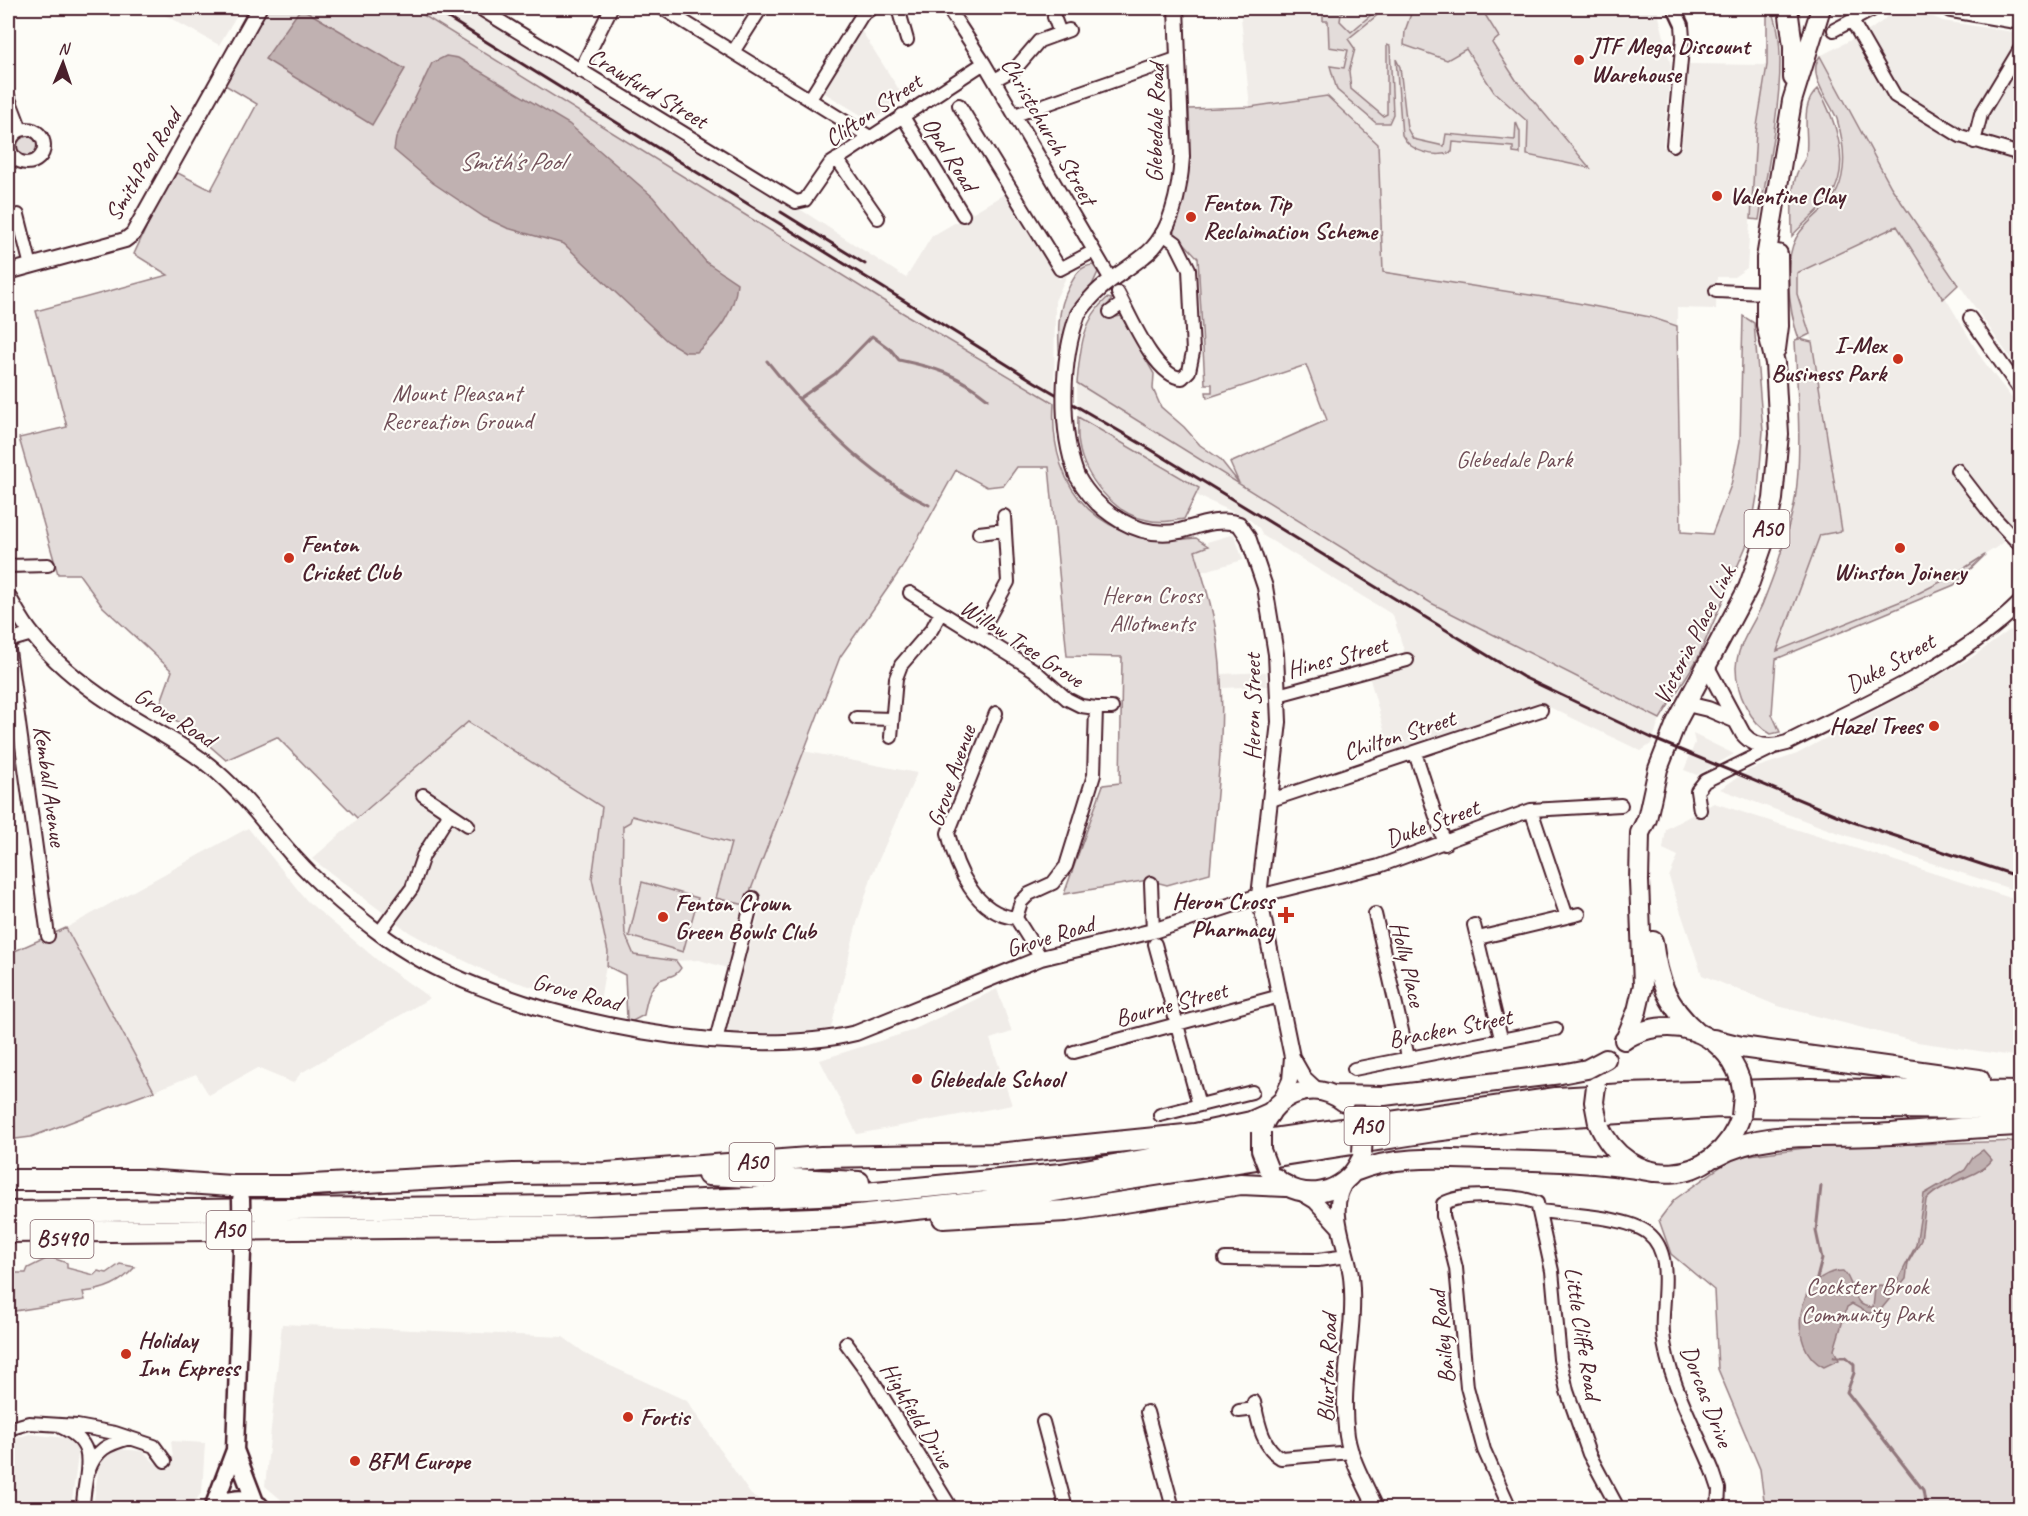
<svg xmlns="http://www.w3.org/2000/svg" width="2028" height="1516" viewBox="0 0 2028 1516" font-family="Caveat,sans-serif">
  <rect width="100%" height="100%" fill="#fdfcf7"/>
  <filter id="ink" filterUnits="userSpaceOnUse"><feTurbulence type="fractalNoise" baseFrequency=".0167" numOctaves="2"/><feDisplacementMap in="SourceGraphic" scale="12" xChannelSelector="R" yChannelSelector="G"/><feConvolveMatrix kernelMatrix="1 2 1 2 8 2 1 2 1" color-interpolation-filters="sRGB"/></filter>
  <g filter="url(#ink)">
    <path fill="#f0ece8" d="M152,8h89l-22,37z
      M412,8h57l337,205 100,65 26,-42 76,-44 51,87 8,-4 -12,26 -1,102 -151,-90z
      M1240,8h417l14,58 -8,81 19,2 6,-85 79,1 -11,67 -9,136 -13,9h-17l-1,32 -39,-1v18l-27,-9 -94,-18 -173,-27 -5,-128 -51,-48 -77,11z
      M1892,8l21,9 4,-7 26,11 77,12v339l-129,-185 -71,-131 50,-26 14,-10z
      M861,30l44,69 -34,22 -48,-29z
      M1897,225l46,73 2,-1 37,62 38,50v112l-17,22 -51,33 -43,22 -133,53 44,-116 21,-4 -29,-189 -15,-48v-21z
      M1077,383l354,220 229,116 -9,25 -10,7 -98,-47 -153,48 -20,-73 39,-12 -16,-52 -131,-80 -2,-6 -10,-9 -54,-25 -12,24 -17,3 -22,-2 -37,-22 -15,-17 -15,-38z
      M1234,534l9,26 -42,12 -7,-21 14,-5 -1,-4z
      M2010,630l10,8v254l-190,-62 -110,-41 29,-19 48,-16 174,-96z
      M1266,672l1,14 -45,2 -1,-14z
      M468,722l134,86 -10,71 16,74 -9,54 -103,-31 -62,-30 -25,-14 -97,-73z
      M1693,734l41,20 -37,21 -13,-5 11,-27z
      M803,751l114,22 -45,102 -15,48 -26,105 -33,6 -68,-1 -5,-2 38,-131 -13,-6z
      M1714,803l306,98v156l-103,-15 -139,-36 -76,-31 -33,-98 9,-21 -15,-7 3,-20z
      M619,812l113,32 -16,53 29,8 -14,64 -32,-9 -23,1 -42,-6 -9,-21 -3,-51 1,-57 4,-2z
      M248,828l59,73 75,63 48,34 -129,75 -8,10 -36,-15 -48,27 -13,-21 -42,17 -88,-163z
      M997,989l15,43 -22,7 22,66 -155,29 -37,-74 91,-29z
      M282,1324l281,13 26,19 98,45 64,94 27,13h-487l-26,-22z
      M29,1434l37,4 10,7 2,10 -7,53h-63v-67z
      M171,1441l34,2 -3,49 -12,16h-97l6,-44 7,-11 12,-4 25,2 12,12 18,-5z"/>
    <path fill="#e3dcda" stroke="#967e82" stroke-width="1.5" d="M265,8h147l491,305 151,90c-6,92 51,146 142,135l12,8 -13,5c7,24 16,50 20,75 15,81 1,166 -5,247l-43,12 -19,-5 -84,14 39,-109 17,-2 2,-126 -55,-1 -18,-189h-32l-13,18 -17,2 -31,-17 -55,99 -61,88 -95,248 -29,-7 15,-55 -99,-27 -2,6 -7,4 -1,57 3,51 9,21 42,6 5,7c-5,9 -13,8 -21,12 -11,7 -14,23 -16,35l-15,8 -2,-4 -2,-44 -18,-9 1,-14 -16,-73 10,-72 -134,-85 -111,96 -80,-81 -51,23 -37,-32 -31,-18 14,-39 -70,-65 -23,-32h-21l-39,-136 48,-11 -31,-116 132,-36 -34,-21 19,-41 23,-41 35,18 46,-86 -32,-19z
      M1323,8h25l-7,6 -1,7 11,11 28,-24h7l-38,31 7,10 -6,22 2,18 32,27 4,-2v-69l3,1 3,68 -4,9h-13l-39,-33 -7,-24 14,2 4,-18 -19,-3 -1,-26h-5z
      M1413,8h68l18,29 -7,6 24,37 74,88 -63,-13 1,-33 -34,-30 -28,-43 -19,11 -43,-15 1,-14z
      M1771,8c23,46 -4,159 -12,212l-8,-1 5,-87 11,-67v-52z
      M1820,56l71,131 67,98 -15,14 -46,-73 -100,47v21l13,40 -10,5 12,3 30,189 -22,4 -43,116 132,-53 43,-22 33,-21 -31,30 -178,74 -4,55 8,18 -9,2c-21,-11 -35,-42 -35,-66 1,-23 17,-43 26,-63 7,-18 15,-37 20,-56 4,-15 9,-30 12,-44 9,-46 3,-118 1,-165l4,-1c-10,-27 -18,-83 1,-107 19,-24 39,-27 43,-63 2,-17 -1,-33 -6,-50 -7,-18 -31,-44 -17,-63z
      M1396,59l4,8 7,61 6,11 31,7 2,-12 69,6 1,-18 4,10v22l-7,-1v-6l-60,-5 -1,10c-17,6 -42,0 -50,-17z
      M1818,89c17,29 34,75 13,107 -11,15 -27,26 -39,40 0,-20 -2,-41 4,-60 2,-8 9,-14 10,-21 4,-22 -8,-49 12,-66z
      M1327,96l51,48 5,128 173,27 94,18 27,9 4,206 31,2 19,-49 9,-44 3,-125 11,7 9,108 -5,59 -8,47 -52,121 -38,61 -229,-116 -354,-220c3,-32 5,-63 30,-85l5,1 -7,10 5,9 11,-2 33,58 -1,15 8,18 23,20 16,18 20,14 19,24 -9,-20 97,-43 -21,-55 -99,33 -1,-6h6v-8h-7l-7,-126 -25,-27c18,-48 18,-72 16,-122l61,-2z
      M15 146a12 12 0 1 1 24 0a12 12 0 1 1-24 0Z
      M1093,265l5,7 -6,13 -19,24 -13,54c-2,-29 -4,-52 10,-78 6,-11 10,-19 23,-20z
      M1078,417l121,71 -15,31c-13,2 -25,4 -37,1 -34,-6 -63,-44 -68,-75 -2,-9 -1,-19 -1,-28z
      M642,882l56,16 -15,54 -54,-16z
      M66,928l88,163 -123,46 -23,3v-186z
      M2020,1141v367h-255l-5,-39 -42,-100 -4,-79 -43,-36 -12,-34 15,-20 60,-43 79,-10z
      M50,1257l17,6v5l27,7 4,-4 9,2 13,-9 15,3c-14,16 -30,23 -52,25l2,8 -77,12v-39h18l2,-5z"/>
    <path fill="#c0b1b1" stroke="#91777b" stroke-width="1.5" d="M301,8l104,61 -33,56 -107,-66z
      M446,56l12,2 111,66 84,73 53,65 31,21c-2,29 -19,50 -40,69h-12l-18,-11 -103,-97 -57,-16 -23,-11 -51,-34 -39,-33 2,-12 36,-75z
      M1983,1150l9,10c-15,19 -48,20 -66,40l-5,40 -13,23 -2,16 -28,34h-10l-16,-9 -5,3 -13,43 5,10 -15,7c-39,-18 -28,-97 19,-96 13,11 7,37 30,36l2,-18 4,-4 16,1 21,-41 8,-51 41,-24 9,-14z"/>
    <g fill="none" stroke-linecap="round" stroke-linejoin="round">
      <path stroke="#91777b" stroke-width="3" d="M767,361c40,51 102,116 162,144
        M800,398l35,-24 37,-38 19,14 8,10c38,8 58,14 89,39
        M1815,1286l7,-27 -6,-28 5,-45
        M1834,1357h12l8,7v9l-7,19 76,98 3,18"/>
      <defs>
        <path id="minor" d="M479,8l317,194 9,-2 25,-36 154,-101
          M662,8l208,129
          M898,8l9,32
          M948,8l36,55 126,215
          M1054,17l6,16
          M1852,21l43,75 65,40 60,18
          M1834,30l38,-20
          M733,52l28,-44
          M580,71l31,-63
          M994,80l21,-11 24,-28 30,-11
          M8,96l13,34
          M810,99l52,-84 10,-7
          M959,105l101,164 34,-18
          M902,115l61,100
          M1015,115l164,-57
          M10 146a17 17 0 1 1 34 0a17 17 0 1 1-34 0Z
          M1974,142l7,-28 39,-65
          M1673,145l10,-107 -1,-13 -8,-17
          M837,159l41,59
          M18,215l13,51
          M1716,291l49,2
          M1118,293c12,22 37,84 64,85l7,-7 4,-19 -4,-83 -13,-26 -14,-10
          M1110,312l13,-9
          M1970,318l50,72
          M1957,470l33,43 30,32
          M979,533l25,-3
          M8,566l40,-1
          M910,593l124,77 33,29 14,7 15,2 -2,67 -28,91 -13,17 -24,11 -8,8 -5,16
          M979,635l29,-53 -4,-66
          M8,641l24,-7
          M8,643l40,293
          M1278,695l129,-35
          M1096,708h16
          M996,713l-48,120c8,35 27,81 68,85l25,40
          M856,718l36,1
          M891,737l5,-59 5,-13 31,-36 8,-15
          M1415,753l30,91
          M423,795l45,30
          M1271,800l270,-90
          M1531,810l36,107
          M1700,810l-3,-19 8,-10 67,-33
          M1151,883l2,48
          M1259,896l120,-30 152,-56 90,-5
          M1375,914l33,143
          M1474,925l27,113
          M379,933l33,-45 11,-32 27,-43
          M1478,938l101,-24
          M1155,944l44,161
          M716,1040l37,-142
          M1074,1052l206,-56
          M1354,1069l202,-40
          M1160,1115l92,-23
          M1540,1211c29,4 86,5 108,22 28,22 12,70 15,101 4,44 33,95 50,137l6,18 -1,19
          M1225,1259l93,1 29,-4
          M846,1343l22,30 83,135
          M1254,1402c4,19 8,45 27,56l71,-6
          M1239,1411l17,-2
          M1147,1412l26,96
          M1043,1422l23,86
          M61,1427c42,19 22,46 22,81
          M8,1429l21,-6 48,3 38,7 39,13 11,15
          M88,1472c8,-23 20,-28 42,-34
          M1510,1508l-26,-58 -17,-63 -11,-119 -13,-52v-12c19,-12 74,-9 94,-1l15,68 8,88 7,32 22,63 29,54"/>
        <path id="tertiary" d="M8,272l117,-32 8,-6 126,-226
          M1078,314c22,-31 38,-36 66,-58 28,-21 36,-67 38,-99l-6,-149
          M1077,476c20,36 61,64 103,55 18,-5 40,-14 59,-7l9,13 17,50 11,67 3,68 -20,174 33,161 -2,23 -10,22
          M8,596c7,12 15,27 24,38 21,27 51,51 80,70 36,24 71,39 105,68 30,26 52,57 78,86 25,28 54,52 83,74 105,82 349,132 478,101l185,-75 112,-27 106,-35
          M1707,667l36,67c12,14 28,14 44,9 80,-41 169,-77 233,-140
          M1687,704l21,5 26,11
          M1292,1057l12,21 14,13
          M1348,1179c-23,28 -1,66 3,97 6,53 -12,107 -4,160 4,25 19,50 29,72
          M1300,1192l15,9 23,25"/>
        <path id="secondary" d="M235,1450l20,52
          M213,1508l22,-58 7,-198
          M214,1508c14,-9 31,-13 46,-2"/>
        <path id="primary" d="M1788,8l5,38v32
          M1951,8l69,12
          M1776,349l3,-23 -1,-72
          M1653,941c5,38 13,64 43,90
          M1624,1040c43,-27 99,-11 116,39
          M1625,1040l12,-29 6,-26 -4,-104 1,-48 7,-14 11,-50 18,-46 72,-135 15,-43 10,-46 6,-65 -4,-71 -9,-38v-67l26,-157 29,-93
          M1334,1095l50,1 177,-22 26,-5 19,-10
          M1598,1123c29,70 119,65 143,-7
          M1263,1127c12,-34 52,-48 81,-25
          M1354,1172c43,-18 92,-13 137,-12 55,1 108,2 162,12
          M1276,1178c26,25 69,16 84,-17"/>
        <path id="trunk" d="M1713,1040l28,7 238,33
          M1716,1156c47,-27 106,-18 158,-21 49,-3 98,-8 146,-10
          M708,1175l151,7
          M8,1180h134l89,6h63l219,-12 94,-1 214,-16 176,-3 198,-20 56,-12 18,-8
          M8,1212l557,-6 300,-13 196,-19 170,-29 325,-47 69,-4 184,-5 211,3
          M943,1218l123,-7 175,-27 45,2
          M8,1232l593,-6 237,-9 146,-15 450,-71 105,-13 181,-11 300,2"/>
      </defs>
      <use href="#minor" stroke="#4a1f2b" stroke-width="16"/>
      <use href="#tertiary" stroke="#4a1f2b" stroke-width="18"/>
      <use href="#secondary" stroke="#4a1f2b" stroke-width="21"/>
      <use href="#primary" stroke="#4a1f2b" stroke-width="22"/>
      <use href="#trunk" stroke="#4a1f2b" stroke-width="24"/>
      <use href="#minor" stroke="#fdfcf7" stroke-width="12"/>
      <use href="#tertiary" stroke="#fdfcf7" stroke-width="14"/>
      <use href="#secondary" stroke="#fdfcf7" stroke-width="16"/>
      <use href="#primary" stroke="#fdfcf7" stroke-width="18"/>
      <use href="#trunk" stroke="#fdfcf7" stroke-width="20"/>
      <path stroke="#4a1f2b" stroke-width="3" d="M432,8l603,374 115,67 373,228 131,62 199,83 167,55
        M781,212l84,52"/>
      <defs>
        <path id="tertiary-bridge" d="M1077,476c-18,-46 -16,-116 1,-162"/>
        <path id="secondary-bridge" d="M241,1199l1,53"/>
        <path id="primary-bridge" d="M1740,1079l3,17 -2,20
          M1596,1086l-2,16 4,21
          M1357,1116l6,18 -1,19
          M1261,1132v18l7,18"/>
      </defs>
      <use href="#tertiary-bridge" stroke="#4a1f2b" stroke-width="18" stroke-linecap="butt"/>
      <use href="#secondary-bridge" stroke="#4a1f2b" stroke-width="21" stroke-linecap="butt"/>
      <use href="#primary-bridge" stroke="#4a1f2b" stroke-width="22" stroke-linecap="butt"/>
      <use href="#tertiary-bridge" stroke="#fdfcf7" stroke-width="14"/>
      <use href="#secondary-bridge" stroke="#fdfcf7" stroke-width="16"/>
      <use href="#primary-bridge" stroke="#fdfcf7" stroke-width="18"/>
    </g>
  </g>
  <g fill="#c8321e" stroke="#fdfcf7" stroke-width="2">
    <circle cx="1579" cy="60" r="6"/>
    <circle cx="1717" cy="196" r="6"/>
    <circle cx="1191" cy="217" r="6"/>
    <circle cx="1898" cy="359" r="6"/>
    <circle cx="1900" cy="548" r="6"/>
    <circle cx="289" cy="558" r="6"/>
    <circle cx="1934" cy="726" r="6"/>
    <path d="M1283 906h6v6h6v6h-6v6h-6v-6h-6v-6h6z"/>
    <circle cx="663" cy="917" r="6"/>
    <circle cx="917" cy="1079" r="6"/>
    <circle cx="126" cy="1354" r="6"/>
    <circle cx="628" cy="1417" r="6"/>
    <circle cx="355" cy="1461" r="6"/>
  </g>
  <g text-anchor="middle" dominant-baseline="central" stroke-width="4.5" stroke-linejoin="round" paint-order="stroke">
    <g fill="#fdfcf7" stroke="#806168" stroke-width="1.5">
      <rect x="1744.5" y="510" width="45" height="38" rx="4.5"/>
      <rect x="1344.5" y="1107" width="45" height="38" rx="4.5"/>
      <rect x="729.5" y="1143" width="45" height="38" rx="4.5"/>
      <rect x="206.5" y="1211" width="45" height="38" rx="4.5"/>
      <rect x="30.5" y="1220" width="63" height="38" rx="4.5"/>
    </g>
    <g font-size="22" font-weight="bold" fill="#4a1f2b">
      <text x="1767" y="529">A50</text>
      <text x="1367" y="1126">A50</text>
      <text x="752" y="1162">A50</text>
      <text x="229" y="1230">A50</text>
      <text x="62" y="1239">B5490</text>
    </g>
    <g font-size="24" font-weight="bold" fill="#4a1f2b" stroke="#fdfcf7" text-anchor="start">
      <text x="1591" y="46">JTF Mega Discount<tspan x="1591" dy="28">Warehouse</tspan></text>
      <text x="1729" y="196">Valentine Clay</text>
      <text x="1203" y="203">Fenton Tip<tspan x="1203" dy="28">Reclaimation Scheme</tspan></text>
      <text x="1886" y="345" text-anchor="end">I-Mex<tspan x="1886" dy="28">Business Park</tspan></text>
      <text x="301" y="544">Fenton<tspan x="301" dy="28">Cricket Club</tspan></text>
      <text x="1900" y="572" text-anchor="middle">Winston Joinery</text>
      <text x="1922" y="726" text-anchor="end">Hazel Trees</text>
      <text x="1274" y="901" text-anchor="end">Heron Cross<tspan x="1274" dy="28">Pharmacy</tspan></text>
      <text x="675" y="903">Fenton Crown<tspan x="675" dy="28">Green Bowls Club</tspan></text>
      <text x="929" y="1079">Glebedale School</text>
      <text x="138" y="1340">Holiday<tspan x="138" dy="28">Inn Express</tspan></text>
      <text x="640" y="1417">Fortis</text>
      <text x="367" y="1461">BFM Europe</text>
    </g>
    <g font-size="24" fill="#4a1f2b" stroke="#fdfcf7">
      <text transform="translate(648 88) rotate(31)">Crawfurd Street</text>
      <text transform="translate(873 110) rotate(-34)">Clifton Street</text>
      <text transform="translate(1155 123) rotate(-89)">Glebedale Road</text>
      <text transform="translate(1049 131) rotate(60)">Christchurch Street</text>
      <text transform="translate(950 154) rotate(58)">Opal Road</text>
      <text transform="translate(143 165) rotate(-59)">SmithPool Road</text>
      <text transform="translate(1694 635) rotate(-63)">Victoria Place Link</text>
      <text transform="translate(1022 643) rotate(33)">Willow Tree Grove</text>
      <text transform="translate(1337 657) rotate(-15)">Hines Street</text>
      <text transform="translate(1890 663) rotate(-29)">Duke Street</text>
      <text transform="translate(1252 707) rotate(-90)">Heron Street</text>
      <text transform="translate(175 717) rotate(33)">Grove Road</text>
      <text transform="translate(1399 735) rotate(-18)">Chilton Street</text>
      <text transform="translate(951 776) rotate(-71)">Grove Avenue</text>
      <text transform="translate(50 786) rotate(82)">Kemball Avenue</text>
      <text transform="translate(1432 823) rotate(-20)">Duke Street</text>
      <text transform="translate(1050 936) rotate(-17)">Grove Road</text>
      <text transform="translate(1408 964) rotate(77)">Holly Place</text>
      <text transform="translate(577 992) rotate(15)">Grove Road</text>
      <text transform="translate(1171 1004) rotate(-15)">Bourne Street</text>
      <text transform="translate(1450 1028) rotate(-11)">Bracken Street</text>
      <text transform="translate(1583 1333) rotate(81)">Little Cliffe Road</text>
      <text transform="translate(1442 1337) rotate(-96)">Bailey Road</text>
      <text transform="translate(1327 1368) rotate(-88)">Blurton Road</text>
      <text transform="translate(1707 1396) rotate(69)">Dorcas Drive</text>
      <text transform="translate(917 1415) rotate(59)">Highfield Drive</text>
    </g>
    <g font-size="24" fill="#704e57" stroke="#fdfcf7">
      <text x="457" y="393">Mount Pleasant<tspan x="457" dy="28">Recreation Ground</tspan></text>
      <text x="1514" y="459">Glebedale Park</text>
      <text x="1152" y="595">Heron Cross<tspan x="1152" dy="28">Allotments</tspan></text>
      <text x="1867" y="1286">Cockster Brook<tspan x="1867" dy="28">Community Park</tspan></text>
    </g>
    <g font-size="26" font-style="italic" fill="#73525a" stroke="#fdfcf7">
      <text x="511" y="161">Smith's Pool</text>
    </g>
  </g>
  <rect width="2028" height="1516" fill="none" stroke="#fdfcf7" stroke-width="30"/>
  <rect x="15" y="15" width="1998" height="1486" fill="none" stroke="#4a1f2b" stroke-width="2" filter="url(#ink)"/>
  <g transform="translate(63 63) rotate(2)" stroke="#fdfcf7" stroke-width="4.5" paint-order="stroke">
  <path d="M0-4.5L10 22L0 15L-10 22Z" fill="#4a1f2b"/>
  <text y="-9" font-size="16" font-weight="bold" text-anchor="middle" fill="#4a1f2b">N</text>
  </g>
</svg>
